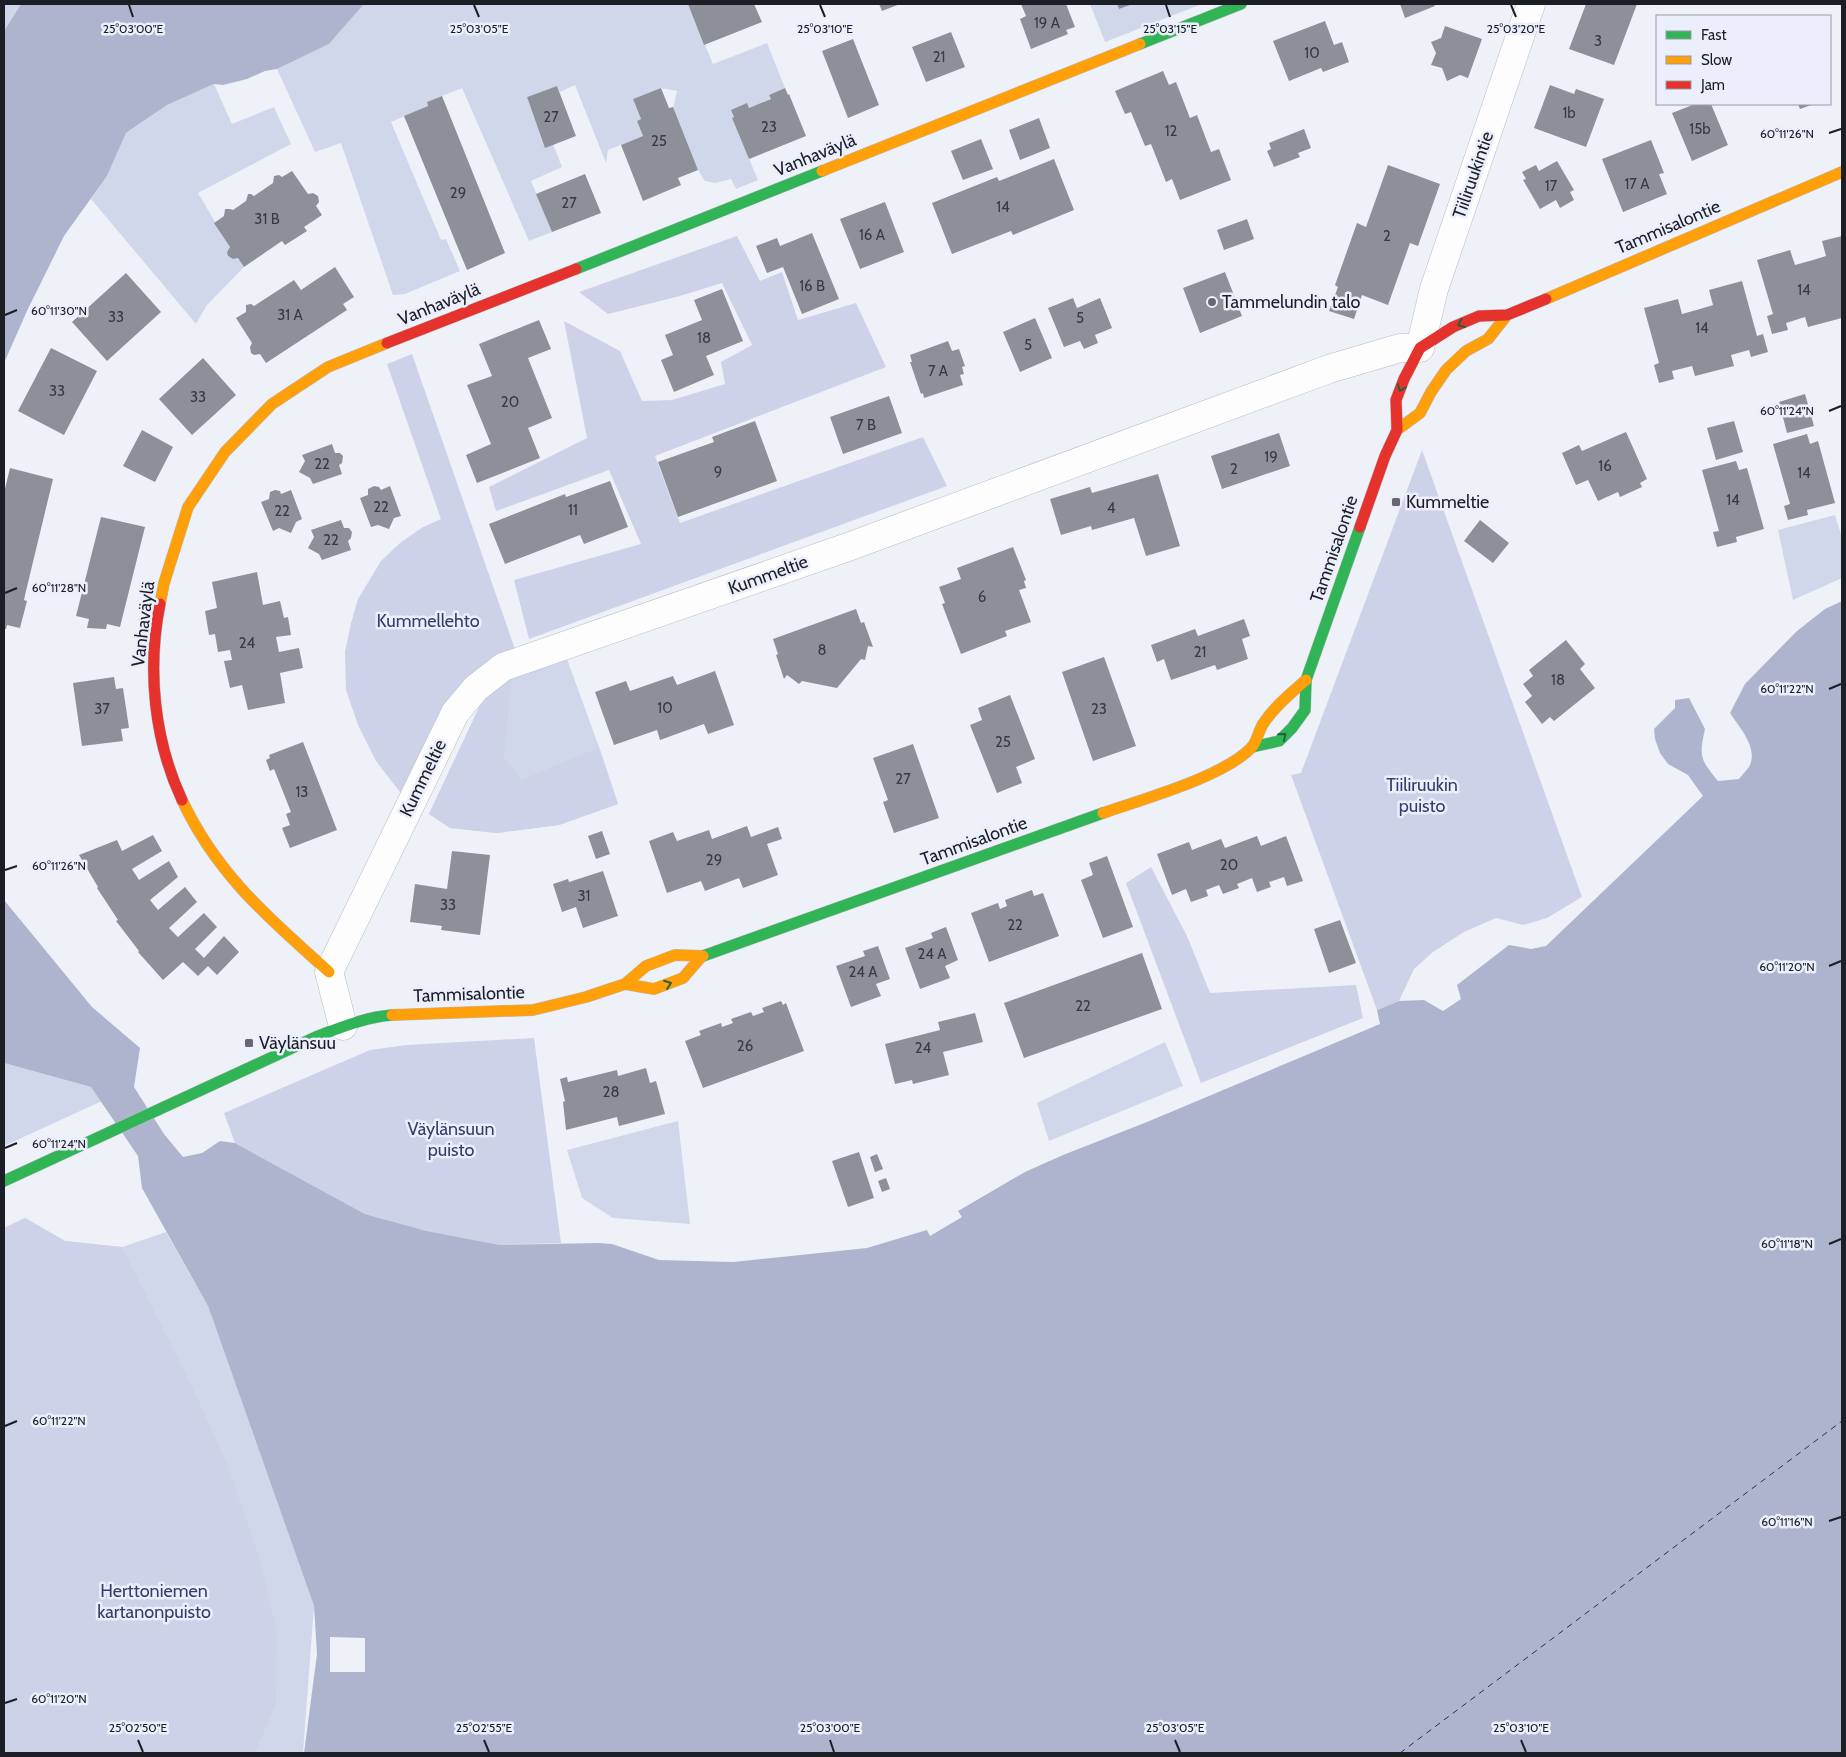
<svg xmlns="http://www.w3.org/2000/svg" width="1846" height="1757" viewBox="0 0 1846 1757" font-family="Cabin,sans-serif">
  <rect width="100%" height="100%" fill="#eff1f8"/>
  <path fill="#d1d7eb" d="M4,4h17l-17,27z
    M364,4h324l25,60 54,-21 18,45 -16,7 2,4 -22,9 -2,-4 -16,6 3,7 -2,1 26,62 -22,9 -5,-10 -16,4 -10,-2 -7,-11 -25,-62 4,-17 -16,-3 -28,11 8,20 -4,2 6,15 -35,14 -2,13 -31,-78 -15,7 -3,-6 -30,11 18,50 8,-3 9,23 -31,14 21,51 -23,9 -67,-153 -35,14 1,4 -37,16 50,118 5,-1 14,32 -55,23 -12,1 -52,-152 -26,9 -38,-83 52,-25z
    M1090,4h27l2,5 14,-5h69l-97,38z
    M214,84l18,40 42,-17 17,37 -93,49 32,54 -3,5 1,4 5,3 5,-1 6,9 -37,38 -11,19 -105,-125 16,-23 19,-43 41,-28z
    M1835,515l7,23v40l-49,22 -15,-70z
    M567,659l32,88 19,57 -59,21 -62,8 -47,-5 -21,-14 54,-115 29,-23z
    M1165,1042l18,44 -134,55 -12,-38z
    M4,1063l87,24 11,14 -98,45z
    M678,1121l12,103 -77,-6 -31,-20 -15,-48z
    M25,1218l40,23 57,6 44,-15 42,74 106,300 -11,147h-299v-525z"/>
  <path fill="#cdd2e9" d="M737,236l23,45 22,-9 16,48 58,-17 30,64 -231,89 25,67 243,-86 24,49 -418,153 -15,-59 127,-36 -32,-74 -113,41 -7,-24 98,-49 -23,-117 56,30 22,50 30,-1 53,-16 -4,-22 31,-17 -30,-62 -42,13 -72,18 -29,-22z
    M412,354l104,298 -113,144 -27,-35 -18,-36 -12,-35 -1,-38 6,-29 7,-24 23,-38 19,-18 23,-16 18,-8 -54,-155z
    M1422,450l160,447 -35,21 -24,7 -27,-7 -32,14 -31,20 -19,17 -15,32 -22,9 -86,-235 10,-2z
    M512,676l-8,81 17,23 78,-33 19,57 -59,21 -62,8 -47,-5 -21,-14 54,-115z
    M1151,867l36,69 23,57 146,-8 7,33 -162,65 -75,-200z
    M534,1038l27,205 -61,2 -73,-14 -62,-17 -130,-71 -11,-30 146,-63 37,-5z
    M25,1218l40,23 57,6 65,129 40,87 32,93 18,76 -1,72 -21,49h-251v-525z"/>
  <path fill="#aeb4cd" d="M21,4h343l-35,40 -52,25 -12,2 -18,8 -24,6 -9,-1 -47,21 -41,28 -19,43 -43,60 -37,75 -23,52v-332z
    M1842,601v1152h-1538l13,-99 -3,-48 -106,-300 -66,-118 -4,-32 -47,-69 -87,-24v-163l88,107 48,41 -6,39 30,47 19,23 19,-4 18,-12 15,2 130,71 62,17 73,14 99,-2 13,1 47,16 74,2 134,-14 60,-18 3,6 32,-19 -4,-6 67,-39 38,-17 84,-33 233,-98 -3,-14 22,-9 25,-1 19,11 18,-12 -4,-14 52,-40 22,4 15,-3 157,-150 -15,-21 -20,-11 -8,-11 -5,-14 -1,-10 21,-21v-8l14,-2 16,31c-6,28 -5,30 13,52l21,-2c3,-4 7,-8 10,-12 10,-18 -9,-39 -19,-54l15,-29 52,-53 28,-22z"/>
  <path fill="#eff1f8" d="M330,1637l35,1v34h-35z"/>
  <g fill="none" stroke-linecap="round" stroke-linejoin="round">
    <path stroke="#28305d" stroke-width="1" stroke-dasharray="6 5" stroke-linecap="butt" d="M1400,1753l442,-332"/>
  </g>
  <path fill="#8e9099" d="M688,4h66l8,18 -58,23z
    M879,4h21l-18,7z
    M1021,4h45l9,23 -9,3 2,4 -37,15 -11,-30 6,-3z
    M1117,4h16l-14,5z
    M1400,4h34l1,2 -30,12z
    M1586,4h51l-23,61 -45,-16z
    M1325,21l9,24 8,-3 7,20 -26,10 -2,-4 -32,13 -16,-40z
    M1445,26l37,13 -14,39 -8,-3 -13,6 -5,-13 -11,-3 5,-12 -5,-11 10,-4z
    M951,32l14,35 -39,15 -14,-35z
    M853,39l26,66 -31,13 -26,-67z
    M1163,71l6,14 7,-3 14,36 7,-3 14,37 8,-3 12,31 -51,20 -8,-21 -6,3 -15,-38 -6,2 -14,-34 -6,2 -10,-23z
    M1550,85l24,9 2,-5 28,10 -18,48 -52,-19z
    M557,86l19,50 -31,12 -18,-51z
    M661,88l8,20 4,-1 25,63 -20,8 3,7 -38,16 -22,-56 22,-9 -6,-15 4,-2 -8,-20z
    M785,88l3,7 1,-1 17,42 -57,23 -17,-41 2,-1 -3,-7 16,-7 2,5 22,-9 -2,-4z
    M442,96l63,157 -38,17 -63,-154 24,-10 -1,-4z
    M1695,104h16l17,41 -36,16 -20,-48z
    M1798,104h16l-14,5z
    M1039,118l11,30 -30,12 -11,-30z
    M1304,129l7,19 -13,5 2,4 -26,10 -7,-16 4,-2 -2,-6z
    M981,139l12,30 -30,11 -12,-29z
    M1651,140l13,33 -5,1 8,20 -44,18 -21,-53z
    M1054,159l20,51 -61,25 -2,-4 -59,23 -20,-51 65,-26 2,4z
    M1557,161l17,29 -4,2 4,8 -14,8 -4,-8 -16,9 -17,-29 3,-1 -4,-7 14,-7 3,6z
    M1388,165l52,19 -22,62 -8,-3 -22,62 -26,-10 -8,24 -25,-8 9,-24 -3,-2 22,-62 9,4z
    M292,171l16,23 5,-1 5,3 1,6 -3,4 6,9 -18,12 3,4 -22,14 -3,-4 -38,26 -6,-9 -5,1 -5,-3 -1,-4 3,-5 -16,-24 10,-7 1,-7h5l3,1 13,-9 2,-7h3l3,2 19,-13 1,-7 5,-1 3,2z
    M585,174l16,39 -49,19 -16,-38z
    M885,202l19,50 -44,17 -20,-50z
    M1247,219l7,20 -30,11 -7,-20z
    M812,233l27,66 -37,15 -19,-47 -16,6 -11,-27 21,-8 3,8z
    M1842,236v82l-34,9 -3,-10 -19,6 2,7 -16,4 -5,-18 6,-2 -16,-54 33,-10 5,15 18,-5 13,-4 -4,-15z
    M335,267l19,30 -11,7 4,6 -81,53 -6,-9 -6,1 -3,-2 -1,-6 2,-4 -16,-25 10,-6v-7l5,-1 3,2 40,-26 7,10z
    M1225,272l17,44 -42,17 -17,-45z
    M126,273l35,39 -54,49 -35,-39z
    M1742,281l15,55 6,-2 5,18 -17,5 -2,-7 -18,5 3,11 -39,10 -3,-10 -20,5 2,8 -15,4 -5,-18 5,-2 -15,-55 34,-9 4,15 18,-5 13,-4 -4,-15z
    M722,289l21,52 -37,15 8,19 -40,17 -13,-32 12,-5 -8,-20 37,-15 -8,-20z
    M1073,298l4,10 23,-10 12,30 -17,7 3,8 -14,6 -4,-8 -16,6 -16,-39z
    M1035,318l17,40 -32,14 -17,-40z
    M539,320l12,29 -23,9 24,60 -24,10 12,30 -63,25 -11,-28 25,-11 -24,-59 25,-9 -13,-32z
    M948,341l4,10 7,-2 6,17 -3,1 2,7 -4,1 3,10 -39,13 -1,-5 -2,1 -11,-32h2l-2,-7z
    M51,348l46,23 -33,64 -46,-24z
    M203,358l33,37 -44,40 -33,-36z
    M1805,394l9,32 -27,7 -8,-31z
    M889,396l13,37 -59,21 -13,-37z
    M755,421l22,60 -99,36 -20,-55 56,-20 -2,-5z
    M1734,421l9,31 -27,8 -9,-32z
    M142,430l31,17 -18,35 -32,-16z
    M1626,432l21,47 -7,4 2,4 -22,10 -2,-5 -20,9 -10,-21 -12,5 -14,-32 17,-8 3,6z
    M1279,433l11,33 -68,23 -11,-33z
    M1807,434l3,10 8,-3 17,62 -28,7 1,5 -20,5 -4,-14 6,-2 -17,-60z
    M332,444l3,9h5l3,3 -1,7 -3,2 3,9 -29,10 -3,-6 -11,-6 6,-11 -3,-6z
    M1736,461l3,9 8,-2 17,61 -28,8 1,5 -20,5 -4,-15 6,-1 -17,-61z
    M10,468l43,11 -27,112 -2,9 3,1 -7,27 -13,-3 -1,4h-2v-136z
    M1158,474l22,72 -34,10 -12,-38 -42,12 -1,-4 -30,9 -11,-36 40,-12 2,6z
    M610,481l18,46 -44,17 -4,-9 -75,29 -16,-40 76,-30 1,3z
    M374,486l5,1 2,3 9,-4 11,30 -7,2 -5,11 -11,-4 -7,2 -11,-29 8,-3v-6z
    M275,490l5,1 1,3 10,-4 11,29 -6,3 -5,11 -12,-5 -6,3 -12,-29 8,-3 1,-7z
    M101,517l44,10 -25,100 -13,-3 -1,5 -19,-1 2,-9 -13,-3z
    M341,520l3,8h5l3,4 -1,6 -3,3 3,9 -29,10 -3,-6 -11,-6 6,-11 -3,-7z
    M1480,520l29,23 -16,20 -29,-22z
    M1013,547l13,33 -2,1 2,7 -7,2 12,32 -26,9 2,5 -46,18 -19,-50 3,-1 -6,-16 22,-8 -4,-11z
    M257,572l6,33 17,-4 4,17 4,-1 3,18 -15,2 3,15 20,-4 4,20 -23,5 5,30 -37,7 -6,-25 -12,3 -6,-27 8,-1 -2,-10 -12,2 -3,-18 -6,1 -4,-24 12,-3 -5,-26z
    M856,609l5,14 3,-1 9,25 -5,-1 -3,14 -4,-1 -24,29 -35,-7 -3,3 -12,-9 -3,4 -8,-24 2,-1 -5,-15z
    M1244,619l6,17 -8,3 6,20 -31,11 -2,-5 -44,15 -7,-21 -7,3 -6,-17 44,-16 3,7z
    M1566,640l19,24 -5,5 15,19 -41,33 -4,-4 -8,7 -17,-22 7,-6 -9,-12 10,-8 -4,-6z
    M1104,657l32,89 -43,15 -31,-89z
    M715,671l19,54 -26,9 -4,-10 -44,16 -3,-10 -43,15 -19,-53 31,-11 4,10 43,-15 4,9z
    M114,677l2,12 7,-1 6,40 -8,1 2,12 -41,5 -9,-63z
    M1010,695l25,64 -19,8 6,16 -25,10 -27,-68 12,-5 -4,-12z
    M303,742l34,88 -47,18 -8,-20 8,-3 -4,-11 5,-2 -17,-43 -4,2 -4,-11 4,-2 -1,-3z
    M913,744l26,74 -45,15 -11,-31 5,-2 -15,-42z
    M747,826l4,11 27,-10 4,12 -15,5 11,31 -35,13 -4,-10 -34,13 -4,-10 -34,12 -18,-52 24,-9 4,9 32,-11 3,9z
    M602,831l8,23 -14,5 -8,-23z
    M153,835l9,16 -30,18 7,11 30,-19 9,16 -28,23 8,10 27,-23 12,15 -28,26 9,9 26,-24 13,14 -22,22 9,9 20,-22 15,16 -22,23 -9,-9 -10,10 -15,-14 -20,18 -25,-28 1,-1 -23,-30 2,-1 -21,-32 1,-1 -19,-32 38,-15 5,11z
    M1257,836l4,10 25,-10 17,45 -16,5 -3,-9 -15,5 2,5 -14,5 -5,-14 -15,6 2,4 -16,6 -4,-9 -13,5 2,6 -17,6 -5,-13 -14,6 -15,-41 32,-12 3,8 29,-11 4,9z
    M452,851l38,4 -10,80 -39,-5 1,-4 -32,-4 5,-38 32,5z
    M1107,856l26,71 -30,11 -22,-58 12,-5 -4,-12z
    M603,871l15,45 -35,12 -7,-21 -14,5 -9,-28 15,-5 1,3z
    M1032,890l2,6 9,-3 16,43 -70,26 -18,-49 27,-10 2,6 7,-3 -2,-6z
    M1340,920l16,43 -27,10 -15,-44z
    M946,927l12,33 -13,6 5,12 -30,11 -15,-41 28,-10 -2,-5z
    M878,946l12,33 -14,5 5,12 -30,11 -15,-41 29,-10 -2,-5z
    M1142,953l20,56 -138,49 -20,-55z
    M781,1001l2,4 3,-2 18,48 -101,37 -18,-47 16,-6 -2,-4 22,-8 1,4 11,-4 -2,-4 20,-7 2,4 11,-4 -2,-4z
    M975,1013l8,29 -40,10 6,23 -36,9 -1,-4 -17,4 -10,-40 55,-14 -2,-8z
    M646,1068l4,15 6,-2 9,33 -46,12 -2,-9 -51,13 -3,-28 2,-1 -5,-22 7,-2 1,5 49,-12 1,6z
    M859,1152l15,46 -26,9 -16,-46z
    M877,1154l6,15 -8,3 -5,-15z
    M886,1178l4,11 -8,3 -4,-11z"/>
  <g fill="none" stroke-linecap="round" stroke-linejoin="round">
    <defs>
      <path id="street" d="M1420,348l14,-59 97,-285
        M343,1026l-14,-54 126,-259 21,-25 27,-21 345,-120 481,-178 71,-21h20"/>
      <path id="fast" d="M1140,44l101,-40
        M576,269l246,-98
        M1252,747l27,-6 13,-13 13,-18 1,-30 54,-153
        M703,956l400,-143
        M4,1181l314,-145c24,-9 48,-19 74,-21"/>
      <path id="slow" d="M822,171l318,-127
        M1546,299l296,-127
        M1397,430l23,-17 11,-21 15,-22 20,-19 22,-12 19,-24
        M160,604l4,-21 24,-76 37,-55 47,-48 56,-37 59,-24
        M182,800c35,75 88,119 147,172
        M1103,813c40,-14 120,-36 148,-65 6,-6 7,-16 12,-24 11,-17 28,-31 43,-44
        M625,984l29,5 29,-11 18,-21
        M392,1015l141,-5 53,-13 39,-13 21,-18 29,-11 28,1"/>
      <path id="jam" d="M387,343l189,-74
        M1360,527l25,-71 12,-26 -1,-30 8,-21 16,-31 33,-21 26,-11 28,-1 39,-16
        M160,604c-13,65 -6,136 22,196"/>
    </defs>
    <use href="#street" stroke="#babcc3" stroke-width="29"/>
    <use href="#fast" stroke="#babcc3" stroke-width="12"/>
    <use href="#slow" stroke="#babcc3" stroke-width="12"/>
    <use href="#jam" stroke="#babcc3" stroke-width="12"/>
    <use href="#street" stroke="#fdfdfe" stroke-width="28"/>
    <use href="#fast" stroke="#30b455" stroke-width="11"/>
    <use href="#slow" stroke="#ff9f0a" stroke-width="11"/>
    <use href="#jam" stroke="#e5322d" stroke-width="11"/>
  </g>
  <defs><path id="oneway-chevron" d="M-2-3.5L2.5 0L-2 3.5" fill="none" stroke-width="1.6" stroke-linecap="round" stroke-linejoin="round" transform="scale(1.25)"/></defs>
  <g stroke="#25623b">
    <use href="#oneway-chevron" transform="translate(1461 324) rotate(156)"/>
    <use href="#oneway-chevron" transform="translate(1401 388) rotate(111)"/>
    <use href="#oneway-chevron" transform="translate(1283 736) rotate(-41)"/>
    <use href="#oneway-chevron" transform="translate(668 984) rotate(-20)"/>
  </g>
  <path fill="none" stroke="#1c1e26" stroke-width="2" d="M129,5l4,12M474,5l5,12M820,5l5,12M1166,5l4,12M1511,5l5,12M1829,133l12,-4M5,315l12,-5M1829,411l12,-5M5,593l12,-5M1829,689l12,-5M5,870l12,-4M1829,966l12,-5M5,1148l12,-5M1829,1244l12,-5M5,1426l12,-5M1829,1521l12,-4M5,1703l12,-4M138,1740l5,12M484,1740l5,12M830,1740l4,12M1175,1740l5,12M1521,1740l5,12"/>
  <g fill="#666870" stroke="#ebeffc" stroke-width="2">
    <circle cx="1212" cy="302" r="5"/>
    <rect x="1391" y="497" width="10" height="10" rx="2.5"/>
    <rect x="244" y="1038" width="10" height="10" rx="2.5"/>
  </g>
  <g text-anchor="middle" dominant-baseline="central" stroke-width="5" stroke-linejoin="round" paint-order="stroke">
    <g font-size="15" fill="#383a43">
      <text x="1047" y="23">19 A</text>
      <text x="1598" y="41">3</text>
      <text x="1312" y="53">10</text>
      <text x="939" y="57">21</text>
      <text x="1569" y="113">1b</text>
      <text x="551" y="117">27</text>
      <text x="769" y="127">23</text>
      <text x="1700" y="129">15b</text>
      <text x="1171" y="131">12</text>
      <text x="659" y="141">25</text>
      <text x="1637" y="184">17 A</text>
      <text x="1551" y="186">17</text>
      <text x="458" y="193">29</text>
      <text x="569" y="203">27</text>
      <text x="1003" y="207">14</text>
      <text x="267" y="219">31 B</text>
      <text x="872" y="235">16 A</text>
      <text x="1387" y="236">2</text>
      <text x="812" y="286">16 B</text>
      <text x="1804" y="290">14</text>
      <text x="290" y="315">31 A</text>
      <text x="116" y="317">33</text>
      <text x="1080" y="318">5</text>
      <text x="1702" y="328">14</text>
      <text x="704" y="338">18</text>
      <text x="1028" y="345">5</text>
      <text x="938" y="371">7 A</text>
      <text x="57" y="391">33</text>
      <text x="198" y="397">33</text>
      <text x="510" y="402">20</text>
      <text x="866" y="425">7 B</text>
      <text x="1271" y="457">19</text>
      <text x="322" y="464">22</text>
      <text x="1605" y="466">16</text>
      <text x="1234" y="469">2</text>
      <text x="718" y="472">9</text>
      <text x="1804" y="473">14</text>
      <text x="1733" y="500">14</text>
      <text x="381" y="507">22</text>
      <text x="1111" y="508">4</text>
      <text x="573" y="510">11</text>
      <text x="282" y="511">22</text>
      <text x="331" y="540">22</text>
      <text x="982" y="597">6</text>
      <text x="247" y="643">24</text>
      <text x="822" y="650">8</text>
      <text x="1200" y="652">21</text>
      <text x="1558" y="680">18</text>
      <text x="665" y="708">10</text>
      <text x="102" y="709">37</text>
      <text x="1099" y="709">23</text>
      <text x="1003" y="742">25</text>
      <text x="903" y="779">27</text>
      <text x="302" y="792">13</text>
      <text x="714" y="860">29</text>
      <text x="1229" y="865">20</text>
      <text x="584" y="896">31</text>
      <text x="448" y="905">33</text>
      <text x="1015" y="925">22</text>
      <text x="932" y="954">24 A</text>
      <text x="863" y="972">24 A</text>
      <text x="1083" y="1006">22</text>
      <text x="745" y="1046">26</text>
      <text x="923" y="1048">24</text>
      <text x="611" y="1092">28</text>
    </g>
    <g font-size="18" fill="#1c1e26" stroke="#ebeffc">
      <text transform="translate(815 155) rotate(-22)">Vanhaväylä</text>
      <text transform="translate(1473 175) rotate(-71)">Tiiliruukintie</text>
      <text transform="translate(1668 227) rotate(-23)">Tammisalontie</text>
      <text transform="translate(439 304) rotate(-22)">Vanhaväylä</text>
      <text transform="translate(1334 549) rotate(-71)">Tammisalontie</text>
      <text transform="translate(768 575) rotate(-20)">Kummeltie</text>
      <text transform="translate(143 624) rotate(-83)">Vanhaväylä</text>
      <text transform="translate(423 778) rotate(-64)">Kummeltie</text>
      <text transform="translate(974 841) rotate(-20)">Tammisalontie</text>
      <text transform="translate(469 994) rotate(-2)">Tammisalontie</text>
    </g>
    <g font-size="18" fill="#1c1e26" stroke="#ebeffc" text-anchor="start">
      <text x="1222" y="302">Tammelundin talo</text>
      <text x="1406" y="502">Kummeltie</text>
      <text x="259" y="1043">Väylänsuu</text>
    </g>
    <g font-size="18" fill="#343d6b" stroke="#ebeffc">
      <text x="428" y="621">Kummellehto</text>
      <text x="1422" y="785">Tiiliruukin<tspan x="1422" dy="21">puisto</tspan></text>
      <text x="451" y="1129">Väylänsuun<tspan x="451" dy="21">puisto</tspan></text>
      <text x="154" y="1591">Herttoniemen<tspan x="154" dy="21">kartanonpuisto</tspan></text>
    </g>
  </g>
  <g font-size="12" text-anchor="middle" fill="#1c1e26" stroke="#ebeffc" stroke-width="5" stroke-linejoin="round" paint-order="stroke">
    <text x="133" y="33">25°03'00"E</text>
    <text x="479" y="33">25°03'05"E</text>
    <text x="825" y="33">25°03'10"E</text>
    <text x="1170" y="33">25°03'15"E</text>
    <text x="1516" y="33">25°03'20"E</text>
    <text x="1787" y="138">60°11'26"N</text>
    <text x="59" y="315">60°11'30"N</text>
    <text x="1787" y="415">60°11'24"N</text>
    <text x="59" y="592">60°11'28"N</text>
    <text x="1787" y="693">60°11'22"N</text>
    <text x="59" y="870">60°11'26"N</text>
    <text x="1787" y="971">60°11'20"N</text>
    <text x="59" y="1148">60°11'24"N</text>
    <text x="1787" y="1248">60°11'18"N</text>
    <text x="59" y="1425">60°11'22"N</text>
    <text x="1787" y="1526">60°11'16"N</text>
    <text x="59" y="1703">60°11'20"N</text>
    <text x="138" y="1732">25°02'50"E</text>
    <text x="484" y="1732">25°02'55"E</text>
    <text x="830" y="1732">25°03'00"E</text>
    <text x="1175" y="1732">25°03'05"E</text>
    <text x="1521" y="1732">25°03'10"E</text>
  </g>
  <rect width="1846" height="1757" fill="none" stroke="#1c1e26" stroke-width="10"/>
  <rect x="1656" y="15" width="175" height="90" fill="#ebeffc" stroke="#989ba6"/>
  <rect x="1666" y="31" width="25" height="8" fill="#30b455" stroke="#989ba6"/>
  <text x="1701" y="40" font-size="15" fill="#1c1e26">Fast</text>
  <rect x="1666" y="56" width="25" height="8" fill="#ff9f0a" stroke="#989ba6"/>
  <text x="1701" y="65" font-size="15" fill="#1c1e26">Slow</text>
  <rect x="1666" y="81" width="25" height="8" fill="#e5322d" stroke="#989ba6"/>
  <text x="1701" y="90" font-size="15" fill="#1c1e26">Jam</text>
</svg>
